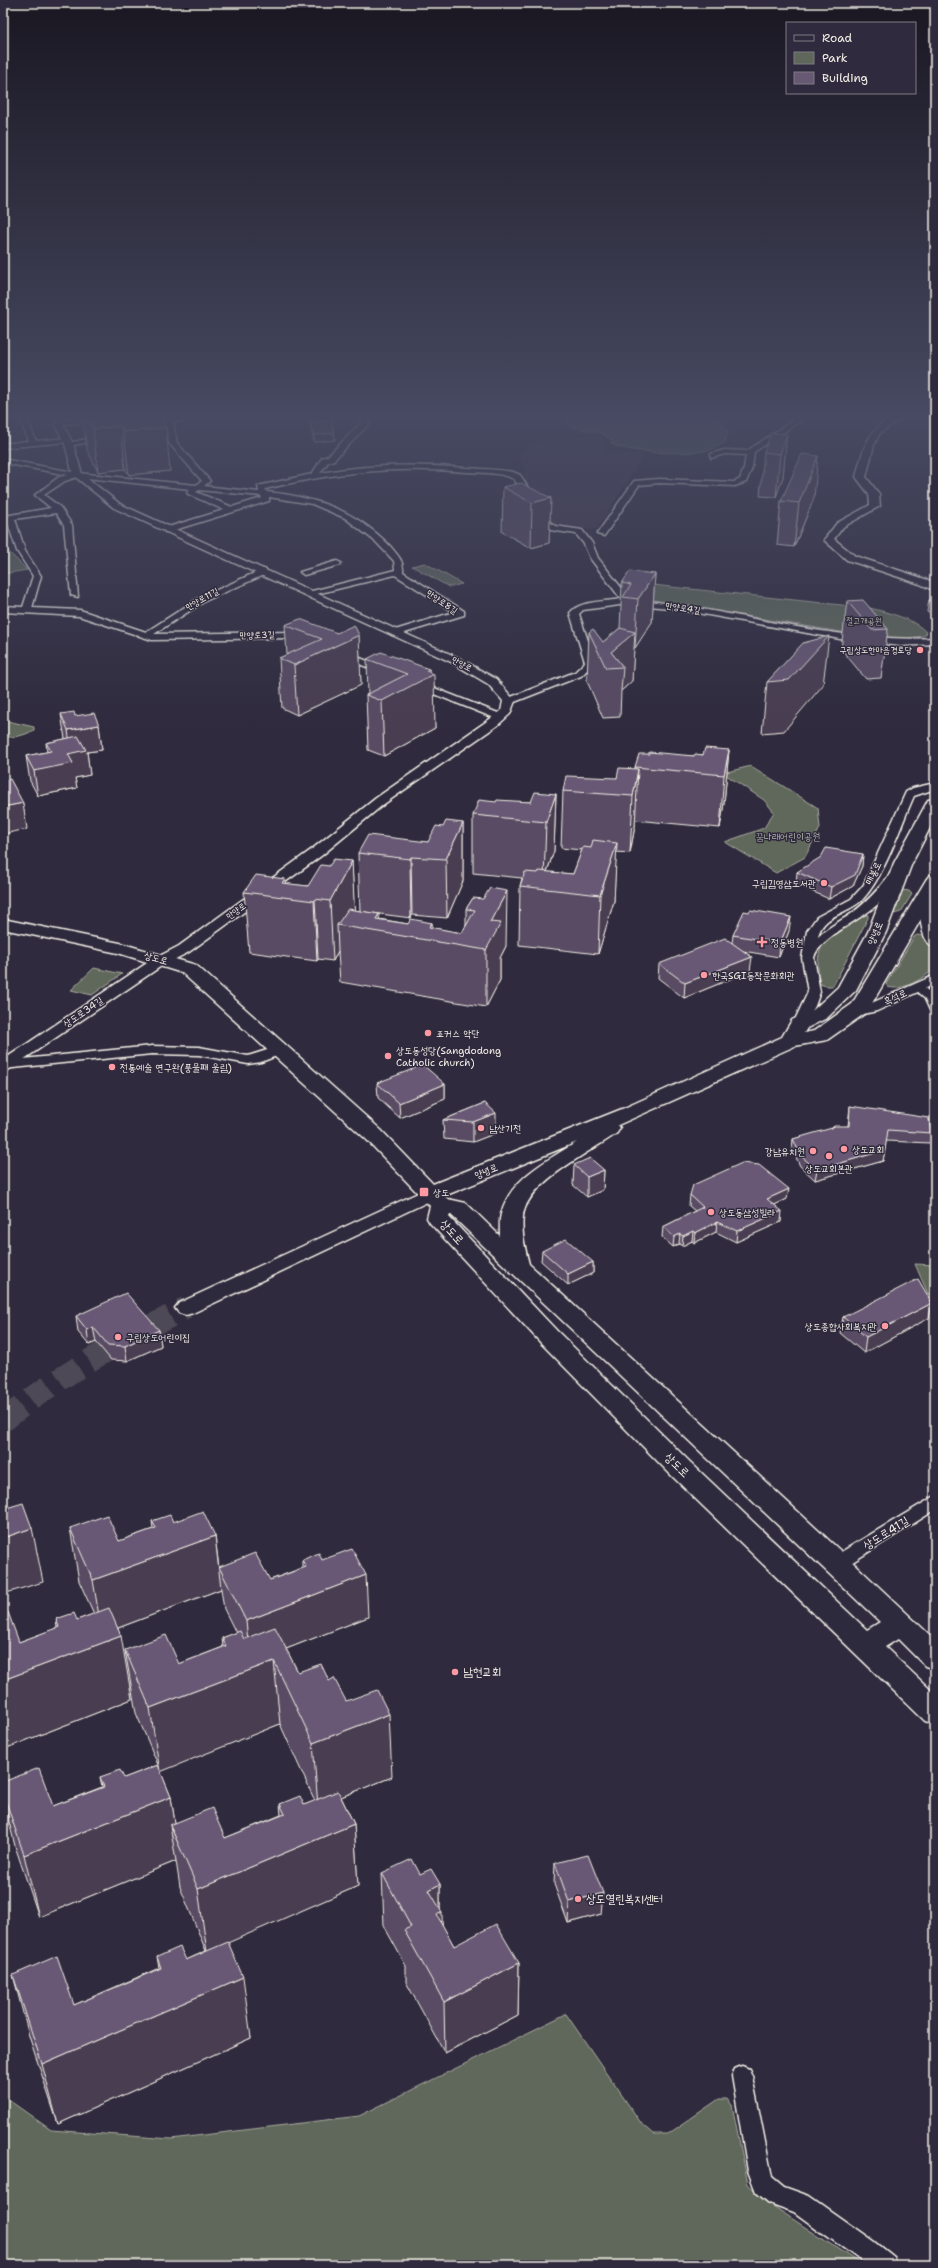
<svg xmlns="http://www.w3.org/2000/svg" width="938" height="2268" viewBox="0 0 938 2268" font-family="'Shantell Sans','Poor Story',sans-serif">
  <rect width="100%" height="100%" fill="#2f2a3d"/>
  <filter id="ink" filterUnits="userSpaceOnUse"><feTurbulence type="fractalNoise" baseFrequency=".025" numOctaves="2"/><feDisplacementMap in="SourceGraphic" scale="8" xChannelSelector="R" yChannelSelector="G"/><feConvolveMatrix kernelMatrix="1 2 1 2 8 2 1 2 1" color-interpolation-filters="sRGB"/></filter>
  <g filter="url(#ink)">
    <path fill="#40384e" d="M566,434l34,4 7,14 38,2 -48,74 -4,2 -31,-4 -11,-3 -21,-33 -7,-13 2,-9 -8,-12 12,-10z"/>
    <path fill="#5f675a" stroke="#aaaca1" d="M565,413h145v4l13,7 5,8 -3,10c-6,4 -13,8 -20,9 -22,3 -74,3 -93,-7l-1,-5 -10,-6 -31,-6z
      M3,551h5l19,19 -24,4z
      M425,563l37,21 -13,3 -37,-21z
      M622,583h12l236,25c19,5 43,10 57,25l-4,3 -26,3 -56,-7 -195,-33 -17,-4z
      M3,720l31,7v3c-8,5 -22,9 -31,6z
      M751,766l67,42 2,20 -15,29 -29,16 -51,-31 39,-14 10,-16 -10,-12 -41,-27z
      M902,890l7,1 3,3 -11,18 -7,2 -2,-2 6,-20z
      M863,915h5v3l-35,68h-7l-6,-2c-4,-20 -4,-41 16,-53 9,-5 19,-9 27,-16z
      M917,935c16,1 18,21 18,33 -9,9 -33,24 -47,19l-2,-3 28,-47z
      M94,968l28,6 -30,21 -21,-5z
      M915,1264l20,1v45z
      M566,2014l75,109 13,11h14l51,-35h8l5,6 16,79 19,18 95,63h-859v-169l48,34 120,9 188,-23z"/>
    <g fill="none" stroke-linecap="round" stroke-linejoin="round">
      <path stroke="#4d4857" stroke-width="23" stroke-dasharray="23 12" stroke-linecap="butt" d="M3,1421c56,-46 118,-80 183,-113"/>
      <defs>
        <path id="minor" d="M17,413h7l12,28 31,-3 4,2 -4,2 -64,6v-4l26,-3z
          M163,413h7l2,6 22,-6h11l-32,10 4,20 33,38 -6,5 55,6 -1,-6 54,-12 10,-16 6,-2 35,-35 -7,-8h7l7,6v4l-36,37 -6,2 -8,11c49,-9 98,-9 147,-5 15,1 31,1 46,4l7,3 30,47 5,4 27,4 10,13 6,15 32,41c101,9 202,45 305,39v6l-35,2 -60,-7 -170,-31 -43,-4 -44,6 -4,4 16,48 -14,14 -69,27h-6v-4l69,-27 10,-10 -15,-49c10,-13 36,-11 51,-14l-31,-41 -6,-14 -8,-10 -26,-4 -6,-4 -30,-47c-14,-7 -33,-6 -48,-7 -72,-6 -130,0 -201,17l2,3c49,5 88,18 123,54 7,9 14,14 13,26l61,39v4l-66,20h-6v-4l62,-19 -59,-37 -87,21v-4l87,-22 -1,-9 -18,-19 -31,-24 -33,-14 -43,-7v4l-101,31h-3v-4l59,-18 -36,-16 -1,-2 3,-3 -113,-12 -12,4 -21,14 16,12 12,18 6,72 -7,-2 -7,-70 -8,-12 -41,6 10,32 16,25 -9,32 48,2 66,22 53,-34 64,-29 3,1v4l-61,27 -51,33 139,-2 13,6 -4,3 -10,-3 -140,2 -73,-24 -76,-4v-6l20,1 10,-31 -16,-25 -11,-34 4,-2 41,-7 -16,-13 24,-18 9,-2 -65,-12v-4l75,14 118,12 6,-4 -33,-38 -3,-18 -8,-1 7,-3zM199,490l62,6 1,2 -30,9 -36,-15z
          M804,413h8l-58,39 -2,16 -6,14 -11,4 -76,-3 -20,2 -35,51 -7,-2 37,-53 25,-2 75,3 6,-3 4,-11 2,-13 -21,-1 -14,4v-4l13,-4 23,1z
          M103,418l1,2 -4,2 -40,2 -4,-2 4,-2z
          M102,435h3v4l-36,7 -4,-2z
          M337,561l4,2 -1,2 -36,10 -4,-3z
          M345,652l40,16 2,2 -8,2 -37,-15v-4z
          M419,682l84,33 2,2 -2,2h-6l-81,-32v-4z
          M935,783v6l-21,7c-14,31 -29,79 -51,103 -14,15 -41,15 -45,38 10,-10 21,-15 33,-23 16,-12 27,-24 39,-40h8l1,2c-5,8 -11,18 -18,25 -15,17 -63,36 -67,57l6,34 -5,14 -12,21h-8l-2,-3 15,-32 -6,-34 5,-27 10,-14 34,-18 12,-13 43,-94 7,-4z
          M926,894l6,3v28l3,7v15c-16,-4 -15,-37 -15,-50z
          M918,983l17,13v17l-4,-1 -6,-13 -13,-12z
          M152,1046l47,1 49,9 32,-10 6,4 -2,3 -23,9 -13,2 -49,-9 -47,-1 -149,15v-8z
          M935,1496v14l-92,58 -6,1 -6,-1 -2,-5 2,-5z
          M742,2066l7,3 3,7 20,101 12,10 25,9 64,45 20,16 3,8h-29l-73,-53 -25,-9 -13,-11 -8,-21 -16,-95 3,-7z"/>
        <path id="tertiary" d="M57,413h8l-1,13 9,18 9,30 38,30 339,154 37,21 19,22 -5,13 -12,11 -114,79 -63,52 -132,96 -29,15 -152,103 -5,2v-12l147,-99 29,-15 132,-96 65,-52 114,-79 11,-8 2,-10 -15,-17 -37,-22 -337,-154 -41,-33 -8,-31 -9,-18z
          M898,413h10l-28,20 -6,12 -8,32 13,17 1,12 -37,21 -9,12 21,17 73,24 7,4v7l-15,-7 -73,-24 -23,-20 13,-17 33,-18 -1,-11 -13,-17c8,-31 11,-48 42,-64z
          M935,975v9l-58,27 -23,5 -7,-4 2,-3 18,-4z"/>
        <path id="secondary" d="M431,1187l7,2 3,4 -3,4 -245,116 -7,2 -7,-2 -4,-5 4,-5z"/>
        <path id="primary" d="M935,799v19l-23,45 -26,69 -30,58 -29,28 -20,10 -3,5 10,-2 38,-27 74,-124 3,-4 6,-1v20l-68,117 -40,28 -32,6 -177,79 2,3 -3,5c-26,19 -90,49 -94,83 -2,17 2,32 6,48l317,292 89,84v29l-10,-3 -27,-27 -13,8 50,47v30l-10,-3 -252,-244 -132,-134 -111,-120 -3,-5 3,-12 -63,-66 -185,-167 -64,-20 -115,-24v-10l117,24 76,22 185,165 52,54 189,-75 160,-72 10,-17 21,-10 25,-23 30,-55 26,-69 32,-59 2,-4zM577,1142c-29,18 -67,36 -76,72 -2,7 -1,15 -1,22l-34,-33 -18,-4 -4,-3zM450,1214l430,408 -13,8 -176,-167 -134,-132 -108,-114z"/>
      </defs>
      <use href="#minor" stroke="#f4f1e8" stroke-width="3"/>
      <use href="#tertiary" stroke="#f4f1e8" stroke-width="3"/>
      <use href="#secondary" stroke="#f4f1e8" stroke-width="3"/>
      <use href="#primary" stroke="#f4f1e8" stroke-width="3"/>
      <use href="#minor" fill="#2f2a3d" fill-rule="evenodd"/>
      <use href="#tertiary" fill="#2f2a3d" fill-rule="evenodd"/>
      <use href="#secondary" fill="#2f2a3d" fill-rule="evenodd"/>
      <use href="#primary" fill="#2f2a3d" fill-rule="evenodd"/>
    </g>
    <path fill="#594c64" stroke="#f4f1e8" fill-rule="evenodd" d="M82,413h74l14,58 -41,4 -4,-6 -27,3 -11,-22z
      M310,422l24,11 1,7 -21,2 -3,-13z
      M787,434l-4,43 -7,20 -16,-1 4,-44z
      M503,487l48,11 -2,45 -18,5 -29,-16z
      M814,498l-20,49 -17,-2 4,-44z
      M655,574l-3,48 -17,26 -1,-1 -2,34 -11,10 -1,26 -17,1 -16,-37 2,-49 14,10 17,-14 2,-45z
      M935,599v18l-8,-5 2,-12z
      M847,601l41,28 -7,49 -15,1 -25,-30z
      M285,625l52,8 22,2 2,50 -64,30 -15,-7 -3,-50 8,-3z
      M367,659l62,10 6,59 -51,28 -16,-6 -2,-55 2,-1z
      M61,714l14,2 24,9 3,25 -15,2 3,23 -15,3 2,10 -39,8 -8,-15 -4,-25 21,-4 -1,-9 19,-4z
      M729,750l-5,53 -4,25 -85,-8v6l-5,27 -14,-1 -2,49 -16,53 -79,-9 1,-59 2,-8 -49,-5v-58l23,-13h35l25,-8 -2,57 -7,21 26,2 9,-24 -21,-2 2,-57 54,-13 18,-9v-2l14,-13 45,2z
      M463,823v58l-16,37 -35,-3 -1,3 -46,-6 14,7 29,5 24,-1v5l30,5 4,-8v-16l7,-11 33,48 -6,12v22l-14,27 -146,-25 -2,-31 -5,10 -15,-2 -1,2 -68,-9 -5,-60 41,-8 23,2 21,-20 23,-5 2,49 6,1 -2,-58 70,-11 15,-15z
      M863,854l-1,12 -9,20 -24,13 -33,-15 1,-12z
      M789,931l-10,26 -36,-6 7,20 -66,27 -26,-20 1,-14 73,-21 1,-8z
      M377,1083l68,1v15l-45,19 -22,-20z
      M485,1103l11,30 -23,9 -29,-3 -1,-19z
      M850,1106l81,27 -1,10 -44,-2 -3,20 -68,19 -15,-14 -8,-17 1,-10 55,-13z
      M574,1165l30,5 -1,20 -16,7 -14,-12z
      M690,1195l97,4 -13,6 7,17 -45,20 -20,-10 -22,11 -2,-2 -10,5 -3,-2 -6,3 -11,-10 1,-10 32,-16 -6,-5z
      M542,1251l51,11v11l-25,12 -27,-24z
      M932,1303l-3,15 -65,35 -24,-20 3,-16z
      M76,1316l83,14 2,16 -34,15 -16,-1 -15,-18 -7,3 -11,-13z
      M152,1521l21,1 42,14 4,31 51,13 32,-12v-8h20l46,57 -82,32 12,23 31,9 17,20 46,76 -51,20 13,27 4,62 -130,56 23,96 -193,86 -29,-88 -16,-61 61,30 85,-37 -2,-11 29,3 20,-9 -26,-64 -4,-26 -137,56 -24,-71 -12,-49v-15l50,24 49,-19 -2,-10 24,1 34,-13 -22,-52 -11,-63 54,14 44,-17 -1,-9 14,-5 -12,-24 -3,-20 -103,39 14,71 -128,50 -1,-2v-133l16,28 38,-14 -1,-9 21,1 17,-6 -15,-33 -9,-53 49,13 34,-12zM280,1724l35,77 -11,4 -24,-1 1,11 -56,23 -50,-15 -4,-26 -11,-26z
      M555,1863l46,51 -33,9 -14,-39z
      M382,1873l38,1 20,10v25l2,16 12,21 65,17 -1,52 -73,38 -39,-71v-16l-22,-40z"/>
    <path fill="#483e51" stroke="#f4f1e8" d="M121,426l4,43 -27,3 -5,-43z
      M166,428l4,43 -41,4 -5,-43z
      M334,433l1,7 -21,2v-7z
      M787,434l-4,43 -7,20 4,-43z
      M818,456l-4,42 -20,49 5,-44z
      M551,498l-2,45 -18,5 1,-45z
      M655,574l-3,48 -17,26 3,-49z
      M635,632l-3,49 -11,10 2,-24 -12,-15z
      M359,635l2,50 -64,30 -3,-50z
      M829,636l-6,49 -39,46 -22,2 5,-51z
      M429,669v8l5,-3 1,54 -51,28 -2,-55z
      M99,725l3,25 -15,2 3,23 -15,3 2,10 -39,8 -4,-25 34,-17 3,-1 -3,-23z
      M729,750l-5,53 -4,25 4,-53z
      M638,769l-3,57 -5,27 3,-57z
      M556,794l-2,57 -10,29 2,-58z
      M23,803l4,26 -24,5v-27z
      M463,823v58l-16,37 -1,-59z
      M617,843l-3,58 -16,53 2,-59z
      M863,854l-1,12 -9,20 -24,13 2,-12z
      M411,857l1,58 -1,3 -1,-59z
      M352,861l3,59 -18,5 1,26 -5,10 -3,-60z
      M285,879l1,19 -4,-15z
      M507,891l-1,55 -6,12v22l-14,27v-57l4,-28z
      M315,899l3,60 -1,2 -3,-60z
      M379,914l1,18 -4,-13z
      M791,917l-2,14 -10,26 1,-14z
      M432,923v18l-3,-14z
      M752,957l-2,14 -66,27 1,-15z
      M445,1084v15l-45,19 -1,-15z
      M496,1113v20l-23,9v-20z
      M885,1150l-2,11 -68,19 2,-10z
      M604,1170l-1,20 -16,7v-20z
      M789,1189l-2,10 -21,10 1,-10z
      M782,1211l-1,11 -45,20 1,-11z
      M717,1222l-1,10 -22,11 1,-10z
      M693,1231l-1,10 -10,5 1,-10z
      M680,1234l-1,10 -6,3 1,-10z
      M593,1262v11l-25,12v-11z
      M932,1303l-3,15 -65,35 2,-16z
      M93,1327l3,15 -7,3 -2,-15z
      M159,1330l2,16 -34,15 -2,-15z
      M32,1528l11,54 -40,12v-56z
      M215,1536l6,53 -119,45 -9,-54z
      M366,1575l2,42 -118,46 -4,-42z
      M121,1636l11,63 -128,50 -1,-3v-66z
      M274,1661l6,63 -120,48 -10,-64z
      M389,1714l3,63 -74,29 -5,-63z
      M171,1797l7,46 -8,-18 6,36 -137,56 -15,-62z
      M354,1824l4,62 -151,66 -9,-63z
      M440,1884v29l2,-1 1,53 -14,-75z
      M603,1893l-2,21 -33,9 1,-21z
      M519,1963l-1,52 -73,38 -1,-51z
      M243,1977l8,61 -193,86 -16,-60z"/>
    <path fill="#675874" stroke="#f4f1e8" d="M84,413h72l10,15 -42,4 -3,-6 -28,3z
      M332,421l2,12 -20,2 -4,-13z
      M771,433l16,1 -7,20 -16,-2z
      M802,454l16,2 -19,47 -18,-2z
      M521,483l30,15 -19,5 -29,-16z
      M630,571l25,3 -17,25 -15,-2 8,-12 -9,-2z
      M935,599v5l-6,-4z
      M863,600l25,29 -16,1 -25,-29z
      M300,619l37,14 17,-8 5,10 -65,30 -15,-7 43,-19 -37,-14z
      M620,628l15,4 -24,20 12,15 -17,1 -17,-36 4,-3 10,13z
      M829,636l-40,44 -22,2 36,-39z
      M381,652l48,17 -3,2 8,3 -52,27 -16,-6 41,-21 -40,-15z
      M74,712l1,4 19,-3 5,12 -31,5 -7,-16z
      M78,736l8,14 -18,4 5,9 -39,8 -8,-15 25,-5 -5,-8z
      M705,748l24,2 -5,25 -89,-8 4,-13h10v-2l45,4 1,-2 8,1z
      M619,768l19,1 -5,27 -70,-5 3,-15 51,2z
      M10,779l13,24 -20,4v-27z
      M535,792l21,2 -10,28 -73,-7 6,-15 17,2 1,-2 34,2z
      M446,821l17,2 -17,36 -35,-2 -1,2 -52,-6 10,-18 60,7 8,-16 7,1z
      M593,840l24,3 -17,52 -80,-9 5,-14 13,1 1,-2 34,3 10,-27 8,1z
      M826,848l37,6 -8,21 -24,12 -34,-15 24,-15z
      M334,859l18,2 -22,40 -15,-2 -1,2 -70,-9 12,-17 29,4 -3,4 26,3 13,-21 8,1z
      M490,888l17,3 -17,31 11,1 -15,27 -149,-25 11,-16 31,5 -3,5 32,5 3,-5 21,4 -3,4 33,6 13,-23 -9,-1 7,-11 10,1z
      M750,910l41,7 -11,26 -47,-8 11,-24 5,1z
      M725,938l27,19 -67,26 -26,-19z
      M423,1065l22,19 -46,19 -22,-20z
      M485,1103l11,10 -23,9 -30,-2z
      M850,1106l79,12 2,15 -43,-3 -3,20 -68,20 -16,-14 -8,-17 39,-11 2,-2h15z
      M590,1158l14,12 -17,7 -13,-12z
      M742,1163l17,2 30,24 -22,10 15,12 -45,20 -20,-9 -22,11 -2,-2 -10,5 -3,-2 -6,3 -11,-10 40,-20 -13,-12 3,-10z
      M566,1239l27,23 -25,12 -26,-23z
      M918,1279l14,24 -66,34 -23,-20z
      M126,1293l33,37 -34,16 -17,-1 -15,-18 -6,3 -11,-14z
      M23,1503l9,25 -29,10v-29z
      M203,1511l12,25 -122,44 -23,-52 37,-13 12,26 37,-13 -4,-7 18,-6 3,7z
      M352,1549l14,26 -120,46 -27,-54 36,-14 15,27 36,-13 -4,-7 17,-7 3,7z
      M109,1608l12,28 -118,44v-66l5,-2 11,30 40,-15 -3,-8 18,-6 3,7z
      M275,1627l23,45 23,-8 8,17 5,-3 12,23 31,-11 12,24 -76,29 -39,-82 -124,47 -25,-58 41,-15 13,29 47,-18 -4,-8 18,-7 4,8z
      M158,1765l13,32 -147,58 -21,-62v-11l36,-14 14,38 51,-19 -4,-10 20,-7 4,8z
      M338,1791l16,33 -156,65 -28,-64 42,-17 13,30 60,-24 -5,-10 20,-8 4,9z
      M588,1855l15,38 -34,9 -14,-39z
      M412,1859l8,15 11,-5 9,15 -11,6 13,22 -5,3 17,31 42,-22 23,39 -75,39 -40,-72 7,-3 -29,-54z
      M228,1942l15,35 -201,87 -29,-89 44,-19 17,49 87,-37 -4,-11 23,-10 6,13z"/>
  </g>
  <linearGradient id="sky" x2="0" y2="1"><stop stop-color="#1a1722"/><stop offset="0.57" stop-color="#474a62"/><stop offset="1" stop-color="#474a62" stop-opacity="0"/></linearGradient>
  <rect width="938" height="730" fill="url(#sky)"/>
  <g fill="#ff9aa2" stroke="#2f2a3d" stroke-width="1.5">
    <circle cx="920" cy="650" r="4"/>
    <circle cx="824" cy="883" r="4"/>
    <path d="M760 936h4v4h4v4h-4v4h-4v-4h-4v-4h4z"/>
    <circle cx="704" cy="975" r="4"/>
    <circle cx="428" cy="1033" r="4"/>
    <circle cx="388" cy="1056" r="4"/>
    <circle cx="112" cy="1067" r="4"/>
    <circle cx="481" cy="1128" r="4"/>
    <circle cx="844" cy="1149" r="4"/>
    <circle cx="813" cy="1151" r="4"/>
    <circle cx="829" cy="1156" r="4"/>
    <rect x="419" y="1187" width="10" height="10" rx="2"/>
    <circle cx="711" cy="1212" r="4"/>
    <circle cx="885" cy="1326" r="4"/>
    <circle cx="118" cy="1337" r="4"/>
    <circle cx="455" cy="1672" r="4"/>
    <circle cx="578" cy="1899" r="4"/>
  </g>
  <g text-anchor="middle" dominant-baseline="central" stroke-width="3" stroke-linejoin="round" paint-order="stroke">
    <g font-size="9" fill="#f4f1e8" stroke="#2f2a3d">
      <text transform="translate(202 599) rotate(-29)">만양로11길</text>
      <text transform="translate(442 602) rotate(34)">만양로8길</text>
      <text transform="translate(683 608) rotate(9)">만양로4길</text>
      <text transform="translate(257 635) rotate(-1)">만양로3길</text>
      <text transform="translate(462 664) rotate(28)">만양로</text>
      <text transform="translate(236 911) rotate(-36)">만양로</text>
    </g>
    <g font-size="9" fill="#b1b3a8" stroke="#2f2a3d">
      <text x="864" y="621">절고개공원</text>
    </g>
    <g font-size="9" fill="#f4f1e8" stroke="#2f2a3d" text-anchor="end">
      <text x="912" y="650">구립상도한마음경로당</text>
    </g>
    <g font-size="10" fill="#b1b3a8" stroke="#2f2a3d">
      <text x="788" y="836">꿈나래어린이공원</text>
    </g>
    <g font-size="10" fill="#f4f1e8" stroke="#2f2a3d">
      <text transform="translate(873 873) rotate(-64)">매봉로</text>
      <text transform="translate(875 933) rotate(-67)">양녕로</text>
      <text transform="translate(156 958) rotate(16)">상도로</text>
      <text transform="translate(895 997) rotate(-25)">흑석로</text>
      <text transform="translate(83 1012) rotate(-34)">상도로34길</text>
      <text transform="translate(486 1171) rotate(-22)">양녕로</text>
    </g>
    <g font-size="10" fill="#f4f1e8" stroke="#2f2a3d" text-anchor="start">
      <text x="816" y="883" text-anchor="end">구립김영삼도서관</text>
      <text x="771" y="942">정동병원</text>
      <text x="712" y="975">한국SGI동작문화회관</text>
      <text x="436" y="1033">죠커스 악단</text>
      <text x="396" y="1050">상도동성당(Sangdodong<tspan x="396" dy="12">Catholic church)</tspan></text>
      <text x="120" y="1067">전통예술 연구완(풍물패 울림)</text>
      <text x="489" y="1128">남산기전</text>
      <text x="852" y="1149">상도교회</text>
      <text x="805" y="1151" text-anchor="end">강남유치원</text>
      <text x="829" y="1168" text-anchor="middle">상도교회본관</text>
      <text x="433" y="1192">상도</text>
      <text x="719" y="1212">상도동삼성빌라</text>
      <text x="877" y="1326" text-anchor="end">상도종합사회복지관</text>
      <text x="126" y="1337">구립상도어린이집</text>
    </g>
    <g font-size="12" fill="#f4f1e8" stroke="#2f2a3d">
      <text transform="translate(452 1232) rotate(48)">상도로</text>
      <text transform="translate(677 1465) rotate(44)">상도로</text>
      <text transform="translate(886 1533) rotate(-32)">상도로41길</text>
    </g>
    <g font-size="12" fill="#f4f1e8" stroke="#2f2a3d" text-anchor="start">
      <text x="463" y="1672">남현교회</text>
      <text x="586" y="1899">상도열린복지센터</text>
    </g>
  </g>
  <rect width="938" height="2268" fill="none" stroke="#2f2a3d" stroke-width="16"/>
  <rect x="8" y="8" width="922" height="2252" fill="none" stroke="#f4f1e8" stroke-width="1.5" filter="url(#ink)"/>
  <rect x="786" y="22" width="130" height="72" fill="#2f2a3d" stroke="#7e7a81"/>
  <rect x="794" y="35" width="20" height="6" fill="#2f2a3d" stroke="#7e7a81"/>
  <text x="822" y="42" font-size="12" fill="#f4f1e8">Road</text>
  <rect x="794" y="52" width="20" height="12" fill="#5f675a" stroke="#7e7a81"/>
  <text x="822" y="62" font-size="12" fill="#f4f1e8">Park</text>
  <rect x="794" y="72" width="20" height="12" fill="#675874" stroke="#7e7a81"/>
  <text x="822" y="82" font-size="12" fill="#f4f1e8">Building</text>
</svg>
